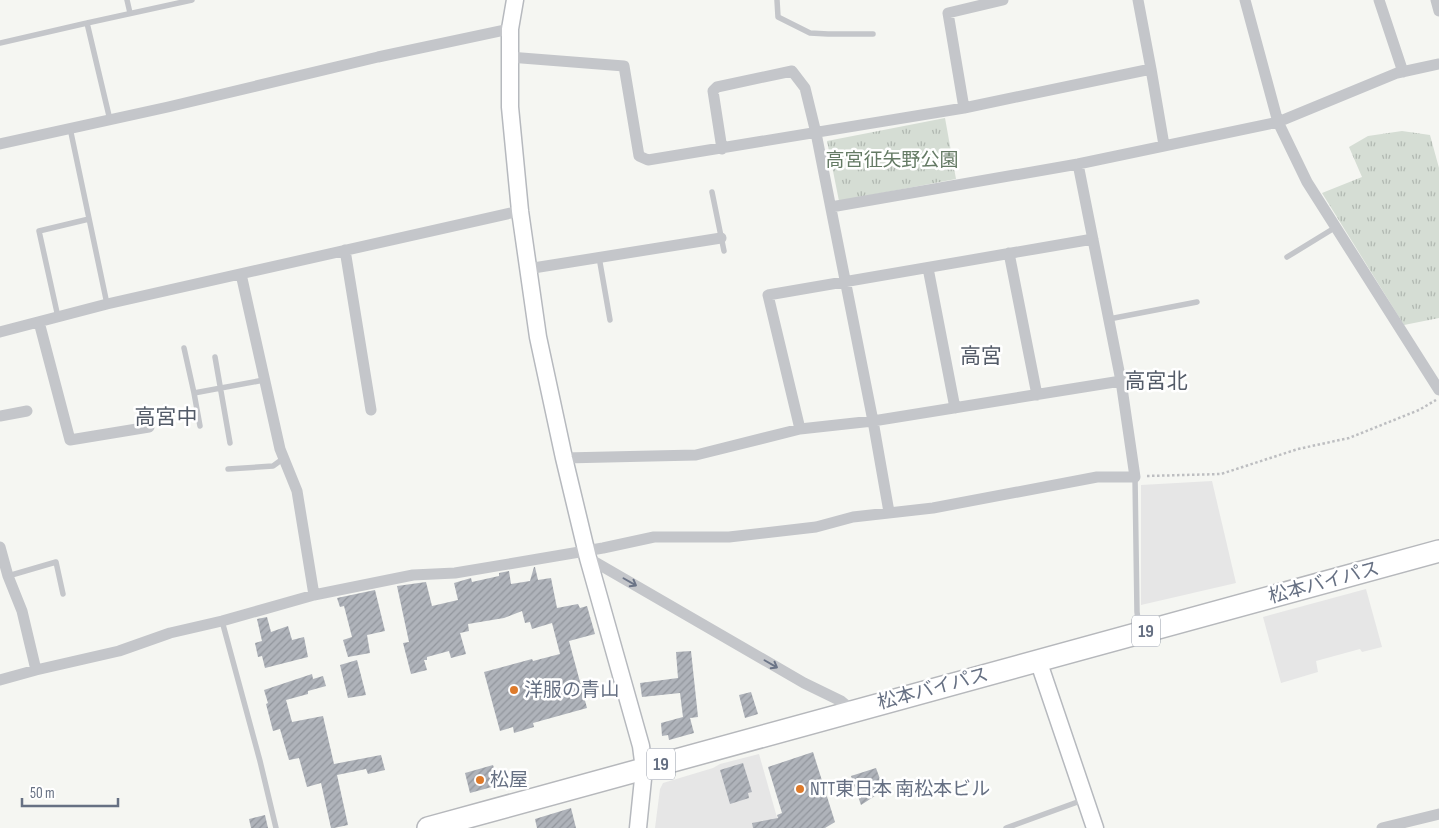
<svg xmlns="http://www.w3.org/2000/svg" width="1439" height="828" viewBox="0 0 1439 828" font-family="'Sofia Sans Condensed','Noto Sans JP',sans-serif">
  <defs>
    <pattern id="grass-tufts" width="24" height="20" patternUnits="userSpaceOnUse" patternTransform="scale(1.25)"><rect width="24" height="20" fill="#d5ddd4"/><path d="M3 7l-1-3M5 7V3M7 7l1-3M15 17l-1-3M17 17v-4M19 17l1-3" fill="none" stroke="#b1b8b1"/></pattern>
    <pattern id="building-hatch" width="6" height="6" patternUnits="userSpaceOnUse" patternTransform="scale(1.25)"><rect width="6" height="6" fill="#afb3ba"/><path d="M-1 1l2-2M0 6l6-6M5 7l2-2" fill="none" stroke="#92969d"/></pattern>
  </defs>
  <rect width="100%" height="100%" fill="#f5f6f2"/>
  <path fill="#e6e6e6" d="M1212,481l24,102 -95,22v-120z
    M1366,589l16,58 -20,5 -2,-3 -44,12 2,11 -37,11 -18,-66z
    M759,754l21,74h-125l5,-39 3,-6 50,-15 7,-4z"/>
  <path fill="url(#grass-tufts)" d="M945,118l11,61 -117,22 -12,-60z
    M1402,131l28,4 9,33v150l-35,7 -82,-132 40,-16 -13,-30 19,-11z"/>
  <path fill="url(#building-hatch)" d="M534,567h1l3,13 13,-2 6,30 21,-4 2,4 7,-2 8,28 -26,7 18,67 -54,15 1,4 -20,6 -1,-6 -13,4 -16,-59 48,-13 1,2 27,-7 -8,-31 -20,6 -2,-7 -5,1 -3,-12 -18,7 -36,6 1,7 -9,2 6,21 -15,4 -2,-7 -22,6v3h-3l3,10 -16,4 -8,-31 6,-1 -12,-56 29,-4 6,24 26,-6 -4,-17 17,-5 1,4 27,-6v-3l10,-2 2,13 19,-3z
    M375,590l10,41 -18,4 3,18 -22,4 -5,-17 9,-3 -8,-31 -4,1 -3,-9z
    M267,617l4,15 17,-6 4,14 12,-3 4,20 -43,11 -3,-12 -4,1 -3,-14 7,-2 -5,-22z
    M691,651l7,66 -8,1 4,15 -25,7 -1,-5 -6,1 -1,-13 22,-6 -3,-24 -38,4 -2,-14 38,-5 -2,-26z
    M357,660l9,35 -18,3 -8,-33z
    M312,674l1,5 10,-3 3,10 -18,5v3l-22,6 6,22 31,-6 11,48 47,-9 4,15 -17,4 -2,-5 -29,6 11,50 -14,3h-3l-10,-45 -14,4 -8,-29 -10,2 -9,-31 -7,2 -7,-27 2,-1 -4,-13z
    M751,692l7,22 -13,4 -6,-23z
    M813,752l22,70 -10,6h-72l-1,-5 26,-5 -1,-3 5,-2 -14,-46z
    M743,763l9,29 -4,1 1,5 -19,6 -10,-34z
    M493,765l6,20 -29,8 -5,-20z
    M876,768l8,22 -23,15 -10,-29z
    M571,808l5,20h-39l-2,-9z
    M265,815l3,13h-17l-2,-9z"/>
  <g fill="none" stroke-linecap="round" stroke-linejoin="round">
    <defs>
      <path id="secondary" d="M515,0l-5,29v78l10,104 18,126 26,121 24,100 53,188 3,23 -6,59
        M1038,660l57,168"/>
      <path id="highway" d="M428,828l1011,-277"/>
    </defs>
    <use href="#secondary" stroke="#b6b9be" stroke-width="19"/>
    <use href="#highway" stroke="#b6b8bc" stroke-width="24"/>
    <path stroke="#bdbec1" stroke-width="2.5" stroke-dasharray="2.5 2.5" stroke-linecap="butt" d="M1147,476l74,-2 77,-25 51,-11 70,-28 17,-10"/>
    <path stroke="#c4c6ca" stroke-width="5.5" d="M127,0l3,13
      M777,0l1,17 32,16 18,1h45
      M0,43l87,-20
      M110,120l-23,-97 105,-23
      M70,128l37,176
      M712,192l12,59
      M599,257l11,63
      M1287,257l49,-30
      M58,317l-19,-86 50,-12
      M1109,319l88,-17
      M184,348l10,45
      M215,357l15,86
      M200,426l-6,-33 70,-13
      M228,469l45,-3 11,-8
      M1135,477l2,135 2,16
      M8,576l48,-14 7,32
      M222,621l38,140 16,67
      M1006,828l77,-28"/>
    <path stroke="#c4c6ca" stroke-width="11" d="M1245,0l33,122 29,60 132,208
      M1379,0l24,72
      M1436,0l3,11
      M509,57l115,9 15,90 9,4 316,-52 187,-39 -13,-69
      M1151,69l13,76
      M964,108l-16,-95 55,-13
      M0,144l168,-37 210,-50 132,-28
      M722,149l-9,-58 4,-4 75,-16 13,17 11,45 57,288 16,91
      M831,207l247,-43 200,-42 119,-49 42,-9
      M345,250l26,160
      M1009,253l28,142
      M928,268l27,140
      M527,269l194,-31
      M241,274l39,175 17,42 17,104
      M39,322l31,118 79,-13
      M0,332l107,-28 413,-93
      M0,416l27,-5
      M800,429l-32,-134 325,-56
      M564,458l132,-3 104,-26 73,-8 248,-40
      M0,547l8,29 14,35 14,59
      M588,558l216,125 37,18 12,10
      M0,680l36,-10 83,-19 51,-18 52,-12 92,-26 99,-20 42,-2 148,-25 51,-11h75l87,-10 37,-10 80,-9 164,-31h38l-14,-96 -43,-217
      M1382,828l57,-14"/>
    <use href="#secondary" stroke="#fff" stroke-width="16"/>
    <use href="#highway" stroke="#fff" stroke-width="21"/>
  </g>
  <defs><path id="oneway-shaft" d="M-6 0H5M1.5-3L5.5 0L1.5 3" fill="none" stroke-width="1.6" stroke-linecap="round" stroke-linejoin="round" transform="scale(1.25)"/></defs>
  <g stroke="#6b7487">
    <use href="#oneway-shaft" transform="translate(630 582) rotate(30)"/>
    <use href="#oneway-shaft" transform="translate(771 664) rotate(30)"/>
  </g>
  <g fill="#dd7a2b" stroke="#fff" stroke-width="2">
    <circle cx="514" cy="690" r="5"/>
    <circle cx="480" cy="780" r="5"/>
    <circle cx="800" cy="789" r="5"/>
  </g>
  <g text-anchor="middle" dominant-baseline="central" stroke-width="5" stroke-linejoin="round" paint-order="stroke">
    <g fill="#fff" stroke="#949ba8" stroke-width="1">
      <rect x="1132" y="615.5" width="28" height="31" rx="4"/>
      <rect x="647" y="748.5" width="28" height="31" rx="4"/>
    </g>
    <g font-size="18" font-weight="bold" fill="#667083">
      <text x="1146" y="631">19</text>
      <text x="661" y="764">19</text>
    </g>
    <g font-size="19" fill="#647a64" stroke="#fff">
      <text x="892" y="160">高宮征矢野公園</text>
    </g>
    <g font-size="19" fill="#667083" stroke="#fff">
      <text transform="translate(1324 583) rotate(-15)">松本バイパス</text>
      <text transform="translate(933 689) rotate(-15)">松本バイパス</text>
    </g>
    <g font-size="19" fill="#667083" stroke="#fff" text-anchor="start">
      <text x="524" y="690">洋服の青山</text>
      <text x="490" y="780">松屋</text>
      <text x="810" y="789">NTT東日本 南松本ビル</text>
    </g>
    <g font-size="21" fill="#535b68" stroke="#fff">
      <text x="981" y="356">高宮</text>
      <text x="1156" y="381">高宮北</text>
      <text x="166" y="417">高宮中</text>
    </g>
  </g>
  <path d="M22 798v8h96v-8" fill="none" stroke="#667083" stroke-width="2.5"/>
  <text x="30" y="798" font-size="15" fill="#667083" stroke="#ffffff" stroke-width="4" paint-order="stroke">50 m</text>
</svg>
